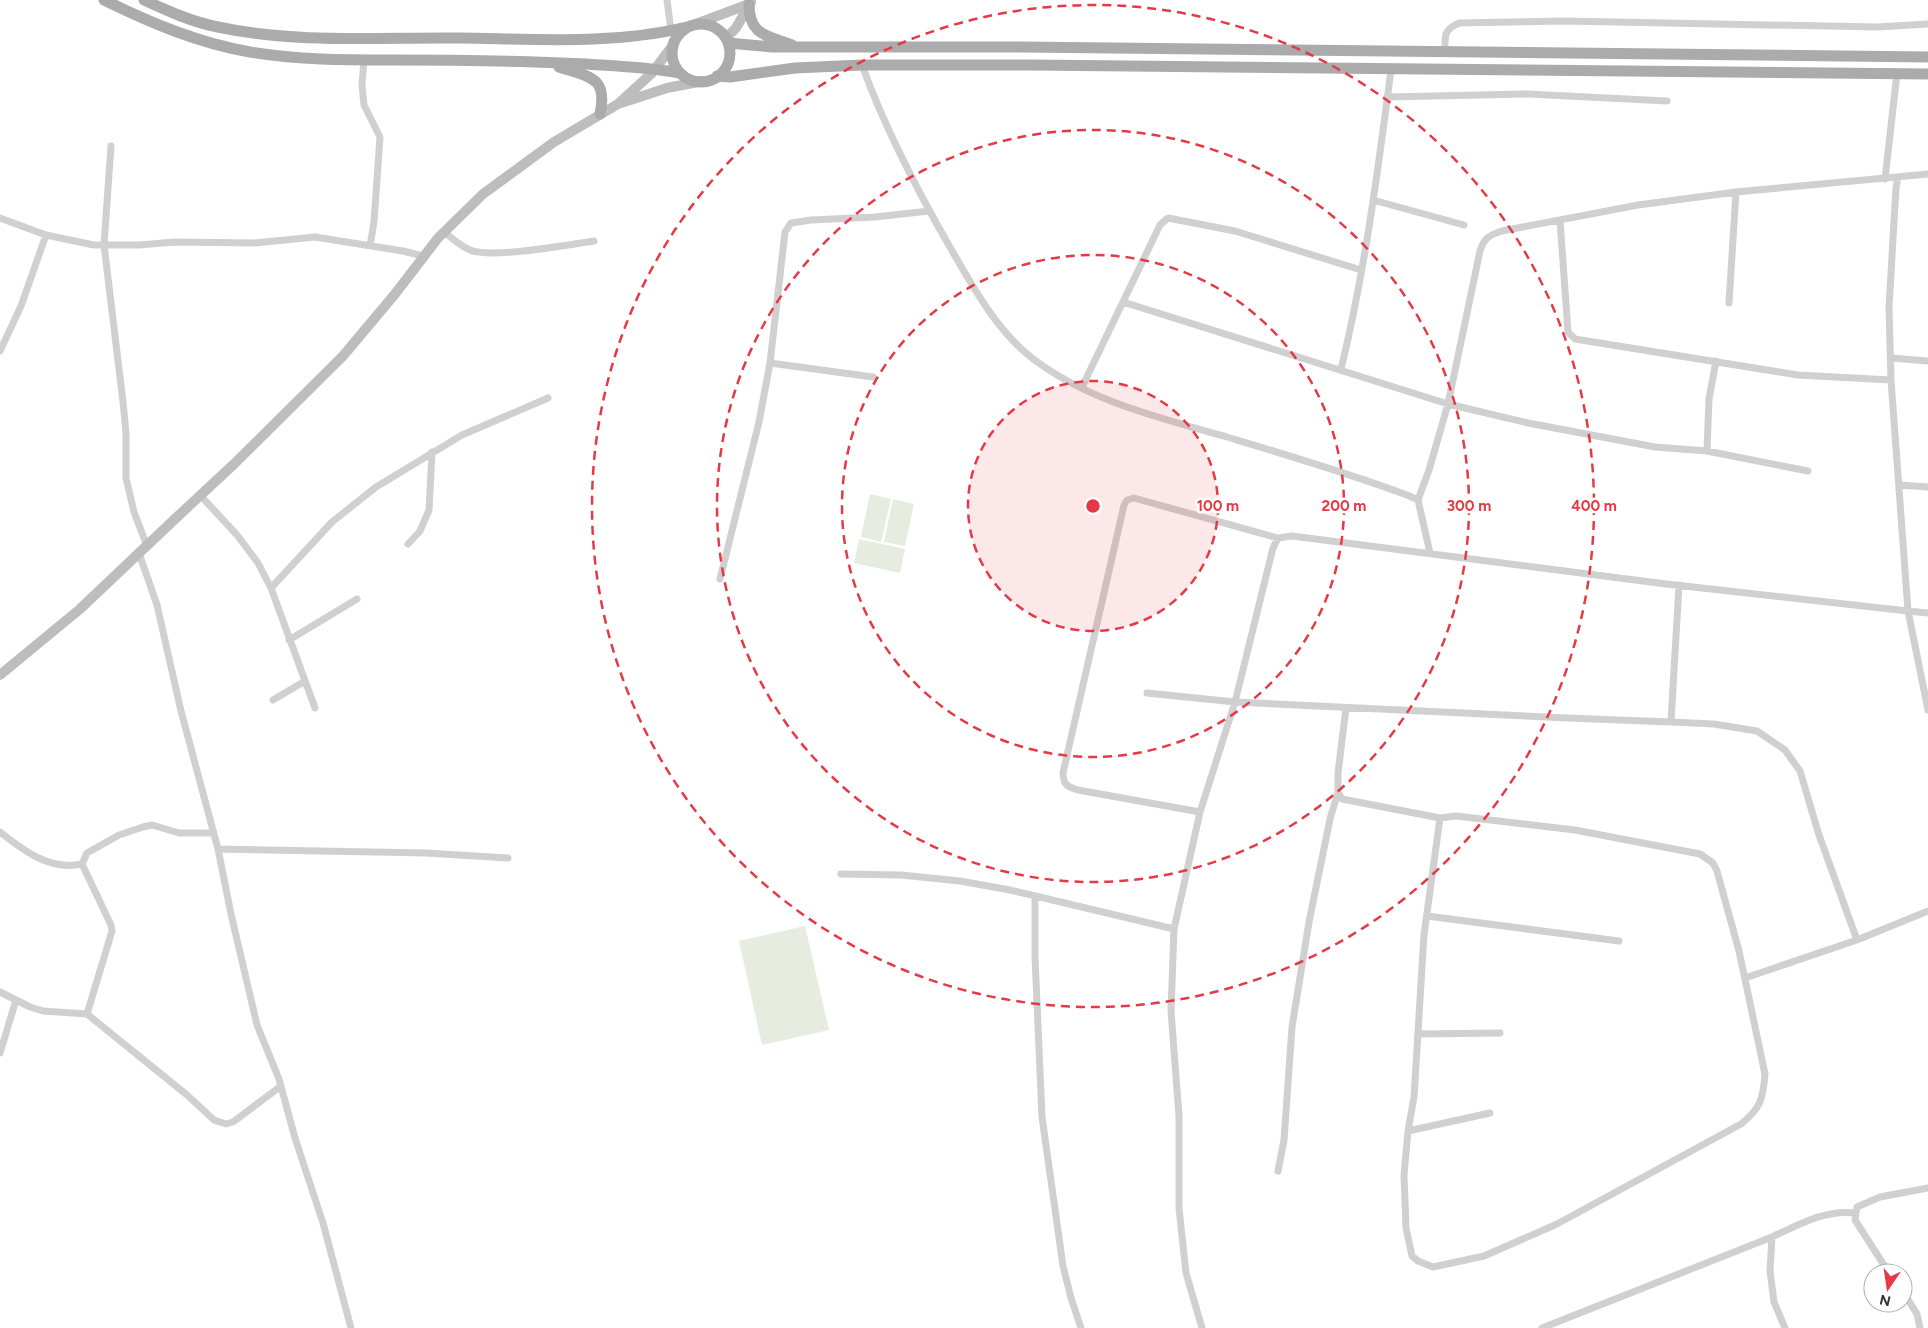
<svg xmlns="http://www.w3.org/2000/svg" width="1928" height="1328" viewBox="0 0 1928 1328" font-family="Figtree,sans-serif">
  <rect width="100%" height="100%" fill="#fff"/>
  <path fill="#e6ecdf" d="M870,494l21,5 -10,43 -20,-5z
    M893,499l21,5 -9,42 -21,-4z
    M859,539l46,10 -5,24 -46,-10z
    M805,926l24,104 -67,15 -23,-104z"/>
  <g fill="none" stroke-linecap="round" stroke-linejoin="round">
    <path stroke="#d0d0d0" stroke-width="7" d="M667,0l4,31
      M1445,52c0,-16 -2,-22 14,-29l105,-2 313,6 51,-3
      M364,60l-2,25 2,20 16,32 -6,85 -4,24
      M862,65c23,64 55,125 89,184 22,38 46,82 81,109 56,43 128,60 195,79 60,18 121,36 180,58l11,5 12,53
      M1387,97l141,-3 139,7
      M111,146l-7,99 19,157 3,31v45l8,34 13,34
      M1898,177l-2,11 -7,119 2,73 17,231 20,2
      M1885,179l12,-106
      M1373,200l91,25
      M0,218l46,17 48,10h45l36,-3 80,1 60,-6 88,14 20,5
      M1560,220l8,112 7,7 223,36 93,5
      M444,232c8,6 16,14 26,18 22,9 96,-5 124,-9
      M1123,302l325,102 80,19 127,24 52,4 101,20
      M1729,303l7,-111
      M0,351l21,-45 25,-71
      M1891,358l37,3
      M770,363l103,14
      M1341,369c24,-98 37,-199 50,-299
      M1082,387l78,-162 8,-7 67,13 126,39
      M1707,451l2,-52 7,-38
      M1899,485l29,2
      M200,495l37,40 21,28 13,25 44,120
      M1418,500l11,-30 19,-66 32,-153c4,-13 9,-16 22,-20l136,-26 98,-13 192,-18
      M408,544l12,-13 9,-21 3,-58
      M139,553l18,52 24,106 37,138 13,65 26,111 22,54 16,59 28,85 28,105
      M720,579l39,-157 11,-59 15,-131 6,-9 20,-3 64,-3 54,-6
      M271,588l61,-66 44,-35 86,-52 86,-37
      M289,640l68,-41
      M1147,693l88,9 38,-154 5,-10 14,-2 374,48 242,27 20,99
      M273,700l32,-19
      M1346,708l-8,65v19l4,7 98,19 16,-2 119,14 125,24 13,9 4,8 22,80 26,123c-2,25 -4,34 -24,50l-184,100 -73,32 -51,11 -15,-6 -6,-5 -6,-28 -2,-53 4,-44 6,-34 10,-162 16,-117
      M1671,722l8,-137
      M1200,812l-122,-22c-10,-3 -15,-5 -15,-17l61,-268 3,-5 7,-2 144,40
      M0,832c24,19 50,39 82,32
      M218,849l208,4 82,5
      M841,874l60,1 59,6 50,9 164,39
      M1035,896v61l7,160 21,149 8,32 10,30
      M1427,916l192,25
      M1745,978l112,-38 71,-29
      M0,992l30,15 13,4 44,3 100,81 27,25 12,4 7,-2 48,-36
      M87,1014l25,-83 -1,-6 -29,-61 5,-11 32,-18 24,-8 9,-2 27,8h34
      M1419,1034l81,-1
      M0,1053l16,-53
      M1408,1131l82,-18
      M1278,1171l6,-31 8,-113 17,-105 21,-103 8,-27
      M1772,1237l-2,34 4,31 11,26
      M1889,1273l-34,-53 2,-13 23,-10 48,-9
      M1903,1292l14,22 3,14
      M1202,1328l-16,-55 -7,-65v-92l-8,-105 3,-82 26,-117 35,-110 332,16 104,4 43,2 43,7 28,19 15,21 19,64 38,105
      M1542,1328l230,-91c26,-12 54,-28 83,-24"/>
    <path stroke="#bdbdbd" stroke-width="10" d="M693,25l56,-21
      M726,38l10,-10 15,-26
      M621,103l46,-15 36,-7
      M0,675l80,-66 97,-92 56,-52 110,-109 52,-62 43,-56 45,-44 71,-52 64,-38 34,-31 21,-28"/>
    <path stroke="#ababab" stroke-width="11" d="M104,0c47,23 94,43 146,52 47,8 95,8 143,8 64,0 129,1 193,4 32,2 63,3 94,9
      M144,0c24,11 48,22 74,27 79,17 162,10 242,11 75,1 153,7 227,-11
      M749,4c0,31 17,31 43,41
      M672 53a29 29 0 1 1 58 0a29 29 0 1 1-58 0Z
      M728,43l44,4h249l907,10
      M559,67c31,10 49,10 41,47
      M717,76l13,1 65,-9 67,-3h169l897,9"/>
  </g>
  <circle cx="1093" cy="506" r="125" fill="#e63946" fill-opacity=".12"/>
  <g fill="none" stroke="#e63946" stroke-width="2.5" stroke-dasharray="9 6">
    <circle cx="1093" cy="506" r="125"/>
    <circle cx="1093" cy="506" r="251"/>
    <circle cx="1093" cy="506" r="376"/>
    <circle cx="1093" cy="506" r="501"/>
  </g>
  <circle cx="1093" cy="506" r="8" fill="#e63946" stroke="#fff" stroke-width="2.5"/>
  <g font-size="15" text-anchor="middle" font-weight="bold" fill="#e63946" stroke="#fff" stroke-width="5" stroke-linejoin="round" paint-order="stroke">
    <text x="1218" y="511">100 m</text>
    <text x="1344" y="511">200 m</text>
    <text x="1469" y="511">300 m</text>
    <text x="1594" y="511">400 m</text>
  </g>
  <g transform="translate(1888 1288) rotate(193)"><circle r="24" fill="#ffffff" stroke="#adadad"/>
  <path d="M0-4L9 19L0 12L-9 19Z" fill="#e63946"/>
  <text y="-8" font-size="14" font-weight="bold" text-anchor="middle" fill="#333333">N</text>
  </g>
</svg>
